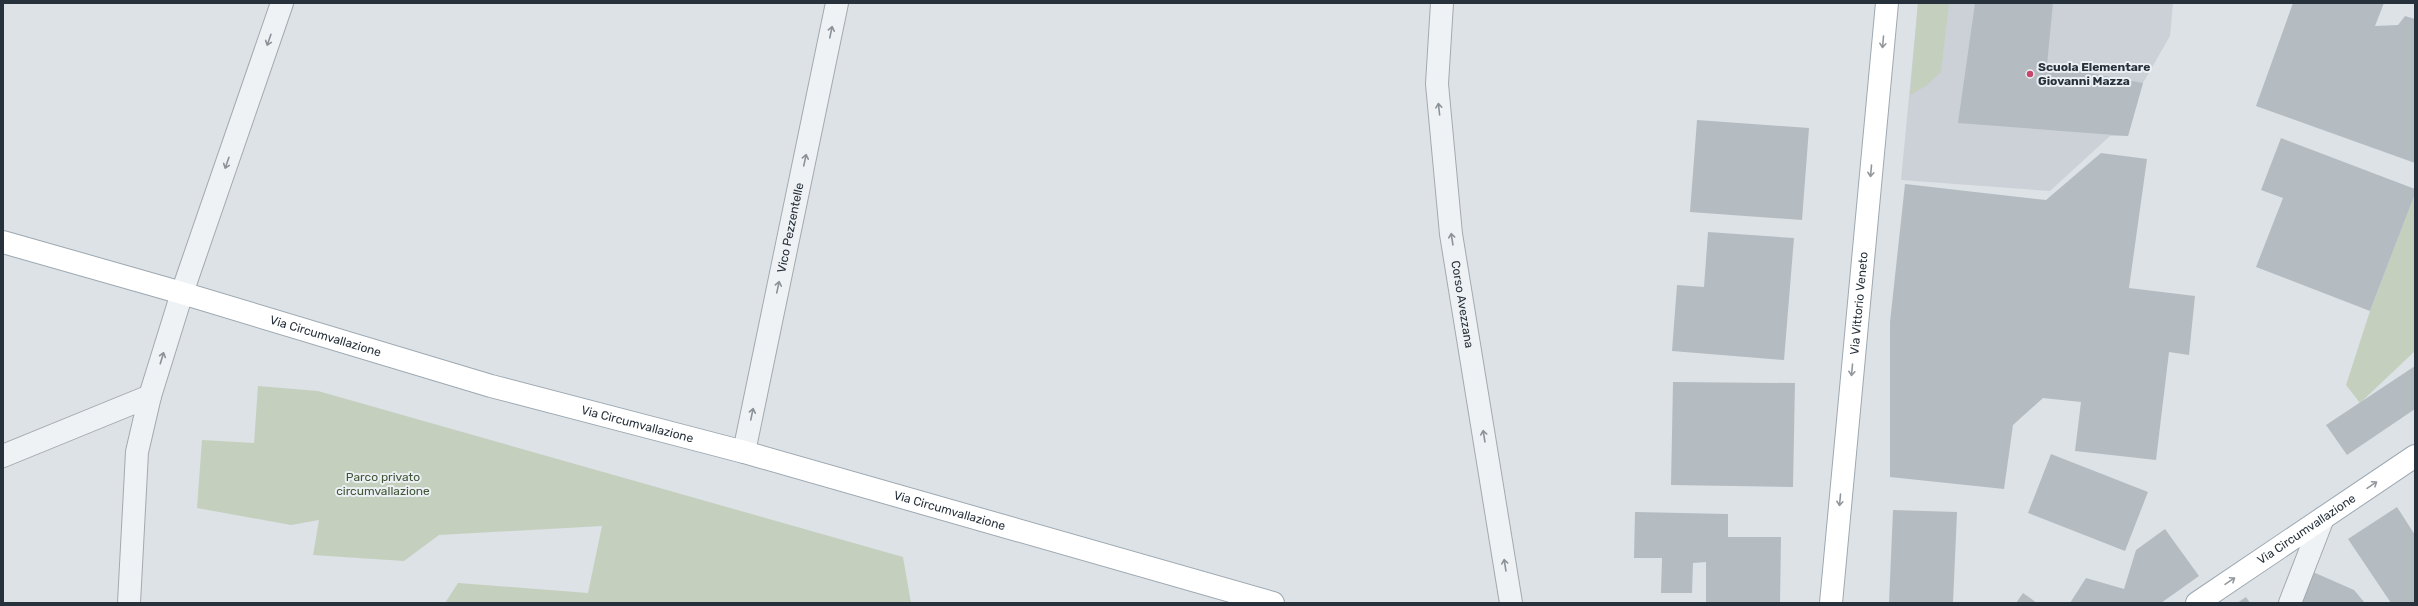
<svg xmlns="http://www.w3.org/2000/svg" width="2418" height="606" viewBox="0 0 2418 606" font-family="Rubik,sans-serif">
  <rect width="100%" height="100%" fill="#dde2e6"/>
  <path fill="#cbd1d7" d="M1918,3h255l-3,33 -27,47 -15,53h-18l-60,55 -149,-11z"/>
  <path fill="#c5cfbe" d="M1918,3h31l-8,69 -15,14 -16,9z
    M2415,194v157l-55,52 -14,-18 24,-74z
    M258,386l60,5 585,166 8,46h-466l13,-20 130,10 14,-67 -163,9 -35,26 -91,-6 6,-35 -28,5 -94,-17 5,-68 52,3z"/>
  <path fill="#b4bcc2" d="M1975,3h78l-6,62 96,18 -15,53 -170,-13z
    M2293,3h91l-9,23 23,-1 7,-9 10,3v144l-159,-57z
    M1697,120l112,8 -7,92 -112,-8z
    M2281,138l134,51v5l-45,117 -114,-44 27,-69 -22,-8z
    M2101,153l46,6 -18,129 66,8 -6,59 -20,-3 -13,108 -81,-9 6,-49 -38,-4 -30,27 -9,64 -114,-12v-155l15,-138 141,16z
    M1708,232l86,6 -10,122 -112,-9 5,-66 27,2z
    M2415,366v43l-68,46 -21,-30z
    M1673,382l122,1 -2,104 -122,-2z
    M2051,454l97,38 -23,59 -97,-38z
    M2397,507l18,28v68h-24l-43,-64z
    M1893,510l64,2 -4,91h-64z
    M1635,512l93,2v23h53l-1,66h-74v-41l-13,1 -1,30h-31l1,-35h-28z
    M2165,529l34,47 -38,27h-91l16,-25 38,11 12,-39z
    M2313,572l41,18 11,13h-65z
    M2023,593l14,10h-21z
    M2246,597l4,6h-13z"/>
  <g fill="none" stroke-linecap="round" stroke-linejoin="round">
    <defs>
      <g id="minor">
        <path id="s1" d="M1442,3l-5,81 14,150 60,369"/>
        <path id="s2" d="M744,452l93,-449"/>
        <path d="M3,456l147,-60"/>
        <path d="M129,603l8,-151 13,-56 32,-103 100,-290"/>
        <path d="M2290,603l33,-85"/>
      </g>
      <g id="major">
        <path id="s3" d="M3,242l179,51 309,93 253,66 529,151"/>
        <path id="s4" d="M1831,603l56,-600"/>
        <path id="s5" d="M2197,603l218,-147"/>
      </g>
    </defs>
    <use href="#minor" stroke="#a3a9af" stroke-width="24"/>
    <use href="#major" stroke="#9da8b1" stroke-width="24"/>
    <use href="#minor" stroke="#eff2f4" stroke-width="22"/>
    <use href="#major" stroke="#fff" stroke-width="22"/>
  </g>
  <defs><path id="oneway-shaft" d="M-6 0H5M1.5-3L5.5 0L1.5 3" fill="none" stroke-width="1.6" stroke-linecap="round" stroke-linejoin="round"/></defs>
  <g stroke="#8b9298">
    <use href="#oneway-shaft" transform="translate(831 32) rotate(-78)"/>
    <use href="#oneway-shaft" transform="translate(269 40) rotate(109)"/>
    <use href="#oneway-shaft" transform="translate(1439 109) rotate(-96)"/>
    <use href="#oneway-shaft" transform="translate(805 160) rotate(-78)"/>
    <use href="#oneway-shaft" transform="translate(227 163) rotate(109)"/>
    <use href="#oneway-shaft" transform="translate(1452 239) rotate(-99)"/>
    <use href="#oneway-shaft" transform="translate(778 287) rotate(-78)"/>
    <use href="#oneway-shaft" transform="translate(162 358) rotate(-73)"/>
    <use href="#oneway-shaft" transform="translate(752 414) rotate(-78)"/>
    <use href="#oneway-shaft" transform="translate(1484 436) rotate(-99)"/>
    <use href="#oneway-shaft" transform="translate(1505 565) rotate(-99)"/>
  </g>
  <g stroke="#93989d">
    <use href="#oneway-shaft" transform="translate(1883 42) rotate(95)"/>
    <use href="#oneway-shaft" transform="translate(1871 171) rotate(95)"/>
    <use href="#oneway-shaft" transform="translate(1852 370) rotate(95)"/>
    <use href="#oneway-shaft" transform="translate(2372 485) rotate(-34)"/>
    <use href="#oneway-shaft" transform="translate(1840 500) rotate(95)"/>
    <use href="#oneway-shaft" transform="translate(2230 581) rotate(-34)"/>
  </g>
  <circle fill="#c7466c" stroke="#ecf0f4" stroke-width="1.5" cx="2030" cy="74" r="4"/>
  <g text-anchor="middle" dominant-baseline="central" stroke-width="4" stroke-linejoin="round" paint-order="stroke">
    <g font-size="12" font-weight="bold" fill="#27313b" stroke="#ecf0f4" text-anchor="start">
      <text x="2038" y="67">Scuola Elementare<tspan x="2038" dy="14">Giovanni Mazza</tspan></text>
    </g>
    <g font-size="12" fill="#27313b" stroke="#ecf0f4">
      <text stroke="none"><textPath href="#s2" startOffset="229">Vico Pezzentelle</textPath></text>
      <text stroke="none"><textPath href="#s4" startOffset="301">Via Vittorio Veneto</textPath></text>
      <text stroke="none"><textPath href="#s1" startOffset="303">Corso Avezzana</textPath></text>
      <text stroke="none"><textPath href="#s3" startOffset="336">Via Circumvallazione</textPath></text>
      <text stroke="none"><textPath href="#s3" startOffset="660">Via Circumvallazione</textPath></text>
      <text stroke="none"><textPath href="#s3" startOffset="984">Via Circumvallazione</textPath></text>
      <text stroke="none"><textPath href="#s5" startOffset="132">Via Circumvallazione</textPath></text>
    </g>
    <g font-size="12" fill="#405635" stroke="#ecf0f4">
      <text x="383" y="477">Parco privato<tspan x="383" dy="14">circumvallazione</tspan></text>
    </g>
  </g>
  <rect width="2418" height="606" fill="none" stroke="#27313b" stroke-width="8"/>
</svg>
